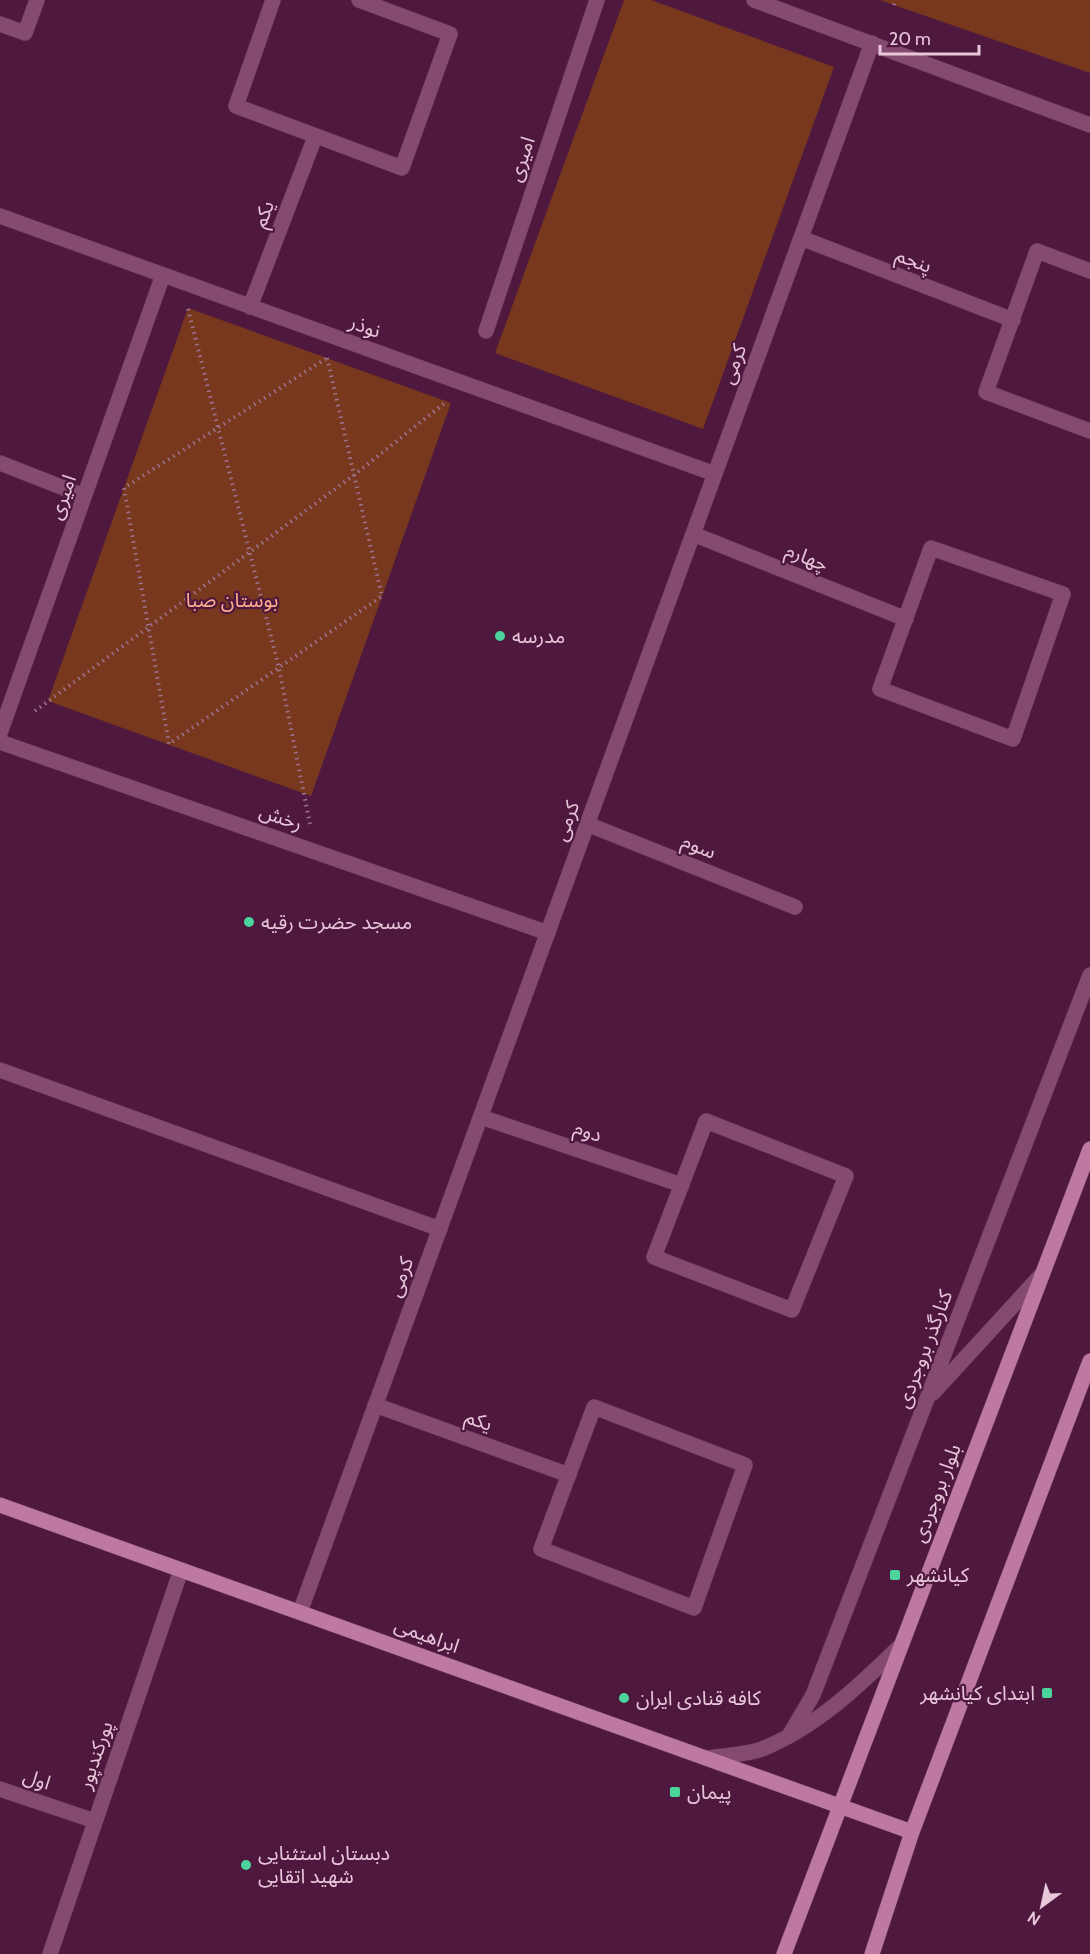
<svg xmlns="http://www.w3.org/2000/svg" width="1090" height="1954" viewBox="0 0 1090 1954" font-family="Cabin,'Noto Sans Arabic',sans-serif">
  <rect width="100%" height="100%" fill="#4f183e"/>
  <path fill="#77381e" d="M624,0h27l183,67 -131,362 -208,-76z
    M880,0h210v73l-196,-68z
    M188,308l263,95 -140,393 -263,-95z"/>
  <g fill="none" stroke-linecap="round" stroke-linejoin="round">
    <defs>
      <path id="minor" d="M273,0l-37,106 166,62 48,-134 -91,-34
        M754,0l336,125
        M0,24l25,9 12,-33
        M0,216l715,258
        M801,238l212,82
        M1090,271l-53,-20 -51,141 104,39
        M250,307l65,-170
        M486,331l111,-331
        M0,463l84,33
        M693,534l213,85
        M931,548l132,46 -50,145 -133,-50z
        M0,733l163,-458
        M0,742l548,191
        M587,824l208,83
        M0,1070l440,159
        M481,1117l201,68
        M706,1121l140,55 -54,134 -138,-53z
        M933,1393l110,-120
        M375,1405l194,70
        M594,1407l151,58 -51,143 -153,-59z
        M300,1612l572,-1569
        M790,1734l23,-39 277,-720
        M708,1758c17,-3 38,-3 54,-9 53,-21 97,-63 137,-102
        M0,1789l95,32
        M50,1954l131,-384"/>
      <path id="major" d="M0,1505l912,327
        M784,1954l306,-805
        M872,1954l40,-122 178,-471"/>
    </defs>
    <use href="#minor" stroke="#653857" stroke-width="16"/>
    <use href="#major" stroke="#653857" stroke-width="16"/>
    <path stroke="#9f7390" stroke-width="4" stroke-dasharray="1.5 4.5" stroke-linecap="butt" d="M894,5l1,-5
      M188,309l91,359 31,156
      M327,358l55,238 -213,148 -45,-256z
      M35,711l319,-236 92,-73"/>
    <use href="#minor" stroke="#854a70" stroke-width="15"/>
    <use href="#major" stroke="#bd78a4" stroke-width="15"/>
  </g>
  <g fill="#4bd49b" stroke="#4f183e" stroke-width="2">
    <circle cx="500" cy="636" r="6"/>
    <circle cx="249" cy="922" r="6"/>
    <rect x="889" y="1569" width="12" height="12" rx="3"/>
    <rect x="1041" y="1687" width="12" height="12" rx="3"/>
    <circle cx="624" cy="1698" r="6"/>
    <rect x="669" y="1786" width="12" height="12" rx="3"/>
    <circle cx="246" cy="1865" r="6"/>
  </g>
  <g text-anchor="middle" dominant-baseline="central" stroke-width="4.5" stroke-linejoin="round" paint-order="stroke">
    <g font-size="20" fill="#e9c7db" stroke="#4f183e">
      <text transform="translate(521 159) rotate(-71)">امیری</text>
      <text transform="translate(263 214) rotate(-69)">یکم</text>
      <text transform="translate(914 260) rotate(21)">پنجم</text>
      <text transform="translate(365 326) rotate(20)">نوذر</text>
      <text transform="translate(733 364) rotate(-70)">کرمی</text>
      <text transform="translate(62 497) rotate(-70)">امیری</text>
      <text transform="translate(807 557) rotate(22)">چهارم</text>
      <text transform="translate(281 817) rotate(19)">رخش</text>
      <text transform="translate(566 821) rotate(-70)">کرمی</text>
      <text transform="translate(699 846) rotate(22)">سوم</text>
      <text transform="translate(588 1131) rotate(19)">دوم</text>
      <text transform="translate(400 1277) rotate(-70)">کرمی</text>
      <text transform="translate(924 1349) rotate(-69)">کنارگذر بروجردی</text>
      <text transform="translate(479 1420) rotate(20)">یکم</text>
      <text transform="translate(936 1493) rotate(-69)">بلوار بروجردی</text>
      <text transform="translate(427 1635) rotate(20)">ابراهیمی</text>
      <text transform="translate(95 1755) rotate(-71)">پورکندپور</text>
      <text transform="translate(37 1779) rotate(19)">اول</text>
    </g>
    <g font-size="20" fill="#feae8f" stroke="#4f183e">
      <text x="232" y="600">بوستان صبا</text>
    </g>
    <g font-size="20" fill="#e9c7db" stroke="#4f183e" text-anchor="start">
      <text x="512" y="636">مدرسه</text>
      <text x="261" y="922">مسجد حضرت رقیه</text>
      <text x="907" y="1575">کیانشهر</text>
      <text x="1035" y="1693" text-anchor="end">ابتدای کیانشهر</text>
      <text x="636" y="1698">کافه قنادی ایران</text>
      <text x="687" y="1792">پیمان</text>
      <text x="258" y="1853">دبستان استثنایی<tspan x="258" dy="23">شهید اتقایی</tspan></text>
    </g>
  </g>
  <g transform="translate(1042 1906) rotate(213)" stroke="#4f183e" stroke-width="4.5" paint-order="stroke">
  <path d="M0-4.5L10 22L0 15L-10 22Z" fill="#e9c7db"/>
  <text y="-9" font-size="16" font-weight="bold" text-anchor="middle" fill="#e9c7db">N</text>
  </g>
  <path d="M880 45v9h99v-9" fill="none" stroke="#e9c7db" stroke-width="3"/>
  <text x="889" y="45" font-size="18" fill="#e9c7db" stroke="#4f183e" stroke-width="4.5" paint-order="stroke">20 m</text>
</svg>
